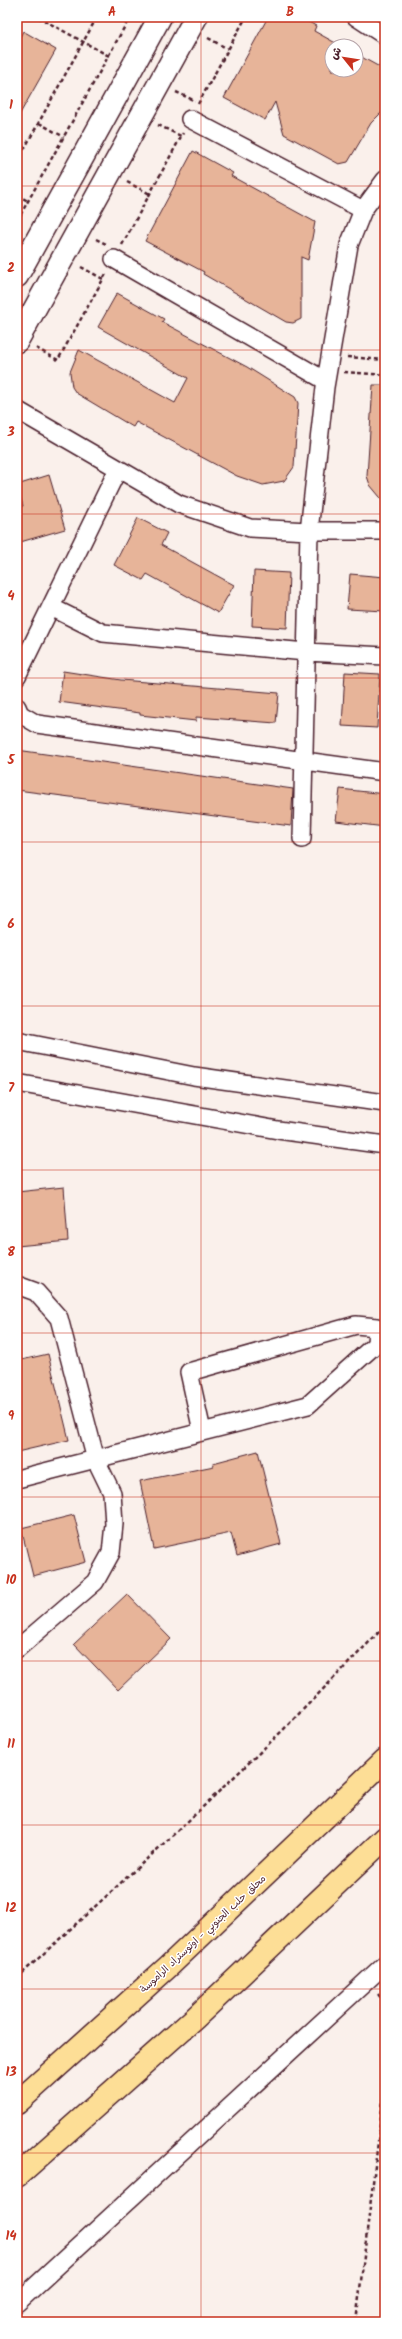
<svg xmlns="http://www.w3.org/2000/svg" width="402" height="2339" viewBox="0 0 402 2339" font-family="Kalam,'Playpen Sans Arabic',sans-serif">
  <rect width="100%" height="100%" fill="#faf0eb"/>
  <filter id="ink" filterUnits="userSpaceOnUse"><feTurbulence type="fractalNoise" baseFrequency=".025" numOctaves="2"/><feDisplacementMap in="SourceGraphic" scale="8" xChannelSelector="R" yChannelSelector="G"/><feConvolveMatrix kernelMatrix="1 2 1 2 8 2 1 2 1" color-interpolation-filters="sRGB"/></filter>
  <g filter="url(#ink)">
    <path fill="#e7b499" stroke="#4a1f2b" d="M268,17h32l16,9 -2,5 27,15h-9v24h24v-16l29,16v39l-14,14 -23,39 -9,2 -55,-30 -9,-32 -10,18 -41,-22z
      M23,31l33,19 -39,69v-76z
      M193,151l40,22 -2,3 84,46 -7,38 -7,-3v62l-8,4 -7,-1 -83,-48 1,-2 -59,-31z
      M117,293l47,26 -2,3 85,45 48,30 3,6 -4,64 -10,14 -21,4 -26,-9 -101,-54 -3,5 -57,-34 -4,-6 -2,-15 9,-22 96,53 13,-25 -90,-51z
      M373,385h12v118l-15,-18 -3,-9z
      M49,475l16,54 -48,14v-36l6,-1 -6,-21z
      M138,518l29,15 -6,12 73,40 -16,28 -71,-39 -4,6 -29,-15z
      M254,571l35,2 -2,55 -35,-2z
      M350,574l35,3v34l-38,-2z
      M63,671l58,9 158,13 -3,30 -80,-6v4l-56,-6v-2l-81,-11z
      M345,672l35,2 -3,54 -35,-2z
      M17,750l276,39 -2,37 -274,-36z
      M340,789l45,5v33l-49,-6z
      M64,1187l4,54 -51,5v-54z
      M48,1354l21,86 -52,12v-91z
      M258,1451l23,93 -44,12 -6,-23 -77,16 -14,-68 74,-15 -1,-3z
      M74,1515l12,47 -53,14 -12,-48z
      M127,1594l44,45 -53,51 -44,-46z"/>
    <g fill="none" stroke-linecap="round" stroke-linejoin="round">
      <defs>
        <path id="street" d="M356,17l29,19
          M190,119l173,91
          M114,259l212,122
          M17,410l162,94 71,24 59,3h76
          M51,607l52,26 203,19 79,4
          M17,676l101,-207
          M17,707l3,7 17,10 348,48
          M302,839l7,-308 16,-144 24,-142 14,-35 22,-30
          M17,1041l177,35 191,27
          M17,1083l261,47 107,15
          M17,1285l19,7 23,26 37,142 16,33 2,31 -3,29 -16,29 -78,67
          M17,1479l291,-74 68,-61 1,-17 -21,-2 -167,47 13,59
          M17,2303l368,-339"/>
        <path id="secondary" d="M17,276l143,-259
          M17,341l179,-324"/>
        <path id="highway" d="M17,2103l152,-137 216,-206
          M17,2176l178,-158 190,-180"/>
      </defs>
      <use href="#street" stroke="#4a1f2b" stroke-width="20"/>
      <use href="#secondary" stroke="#4a1f2b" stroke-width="25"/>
      <use href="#highway" stroke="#4a1f2b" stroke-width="25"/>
      <path stroke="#4a1f2b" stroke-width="2.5" stroke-dasharray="4 3" stroke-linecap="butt" d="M38,17l71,39
        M208,38l20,11
        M176,92l19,9
        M198,104l48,-87
        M39,123l25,14
        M158,125l23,11
        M17,162l80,-145
        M127,182l23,12
        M17,195l11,6
        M17,221l113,-204
        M96,239l10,5
        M122,245l61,-112
        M81,267l22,12
        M36,348l22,12 48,-86
        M347,357l38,3
        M344,372l41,3
        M17,1978l168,-154 97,-93 103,-105
        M378,1994l7,9
        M356,2322l29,-238"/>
      <use href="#street" stroke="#fff" stroke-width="17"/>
      <use href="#secondary" stroke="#fff" stroke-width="22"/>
      <use href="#highway" stroke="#fdde96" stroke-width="22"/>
    </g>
  </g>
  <path fill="none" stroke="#c8321e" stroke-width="1" stroke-opacity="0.55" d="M201,17v2305M17,186h368M17,350h368M17,514h368M17,678h368M17,842h368M17,1006h368M17,1170h368M17,1333h368M17,1497h368M17,1661h368M17,1825h368M17,1989h368M17,2153h368"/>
  <g text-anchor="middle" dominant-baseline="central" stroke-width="3" stroke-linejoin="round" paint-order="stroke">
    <g font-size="10" fill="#4a1f2b" stroke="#fff">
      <text transform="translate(203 1934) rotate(-43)">محلق حلب الجنوبي - اوتوستراد الراموسة</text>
    </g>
  </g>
  <rect width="402" height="2339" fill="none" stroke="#fff" stroke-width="44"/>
  <g transform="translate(344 58) rotate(300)"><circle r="19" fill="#ffffff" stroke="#b7a5aa"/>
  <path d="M0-3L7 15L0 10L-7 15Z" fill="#c8321e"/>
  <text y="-6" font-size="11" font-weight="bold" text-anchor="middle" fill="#4a1f2b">ش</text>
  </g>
  <rect x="22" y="22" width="358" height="2295" fill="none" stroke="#c8321e" stroke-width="1.5"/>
  <g font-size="13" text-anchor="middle" font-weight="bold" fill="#c8321e">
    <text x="112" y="16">A</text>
    <text x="290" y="16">B</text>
    <text x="11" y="109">1</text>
    <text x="11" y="272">2</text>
    <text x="11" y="436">3</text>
    <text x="11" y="600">4</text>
    <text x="11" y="764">5</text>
    <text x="11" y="928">6</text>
    <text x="11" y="1092">7</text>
    <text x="11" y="1256">8</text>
    <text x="11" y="1420">9</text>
    <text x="11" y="1584">10</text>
    <text x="11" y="1748">11</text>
    <text x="11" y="1912">12</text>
    <text x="11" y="2076">13</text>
    <text x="11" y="2240">14</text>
  </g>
</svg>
